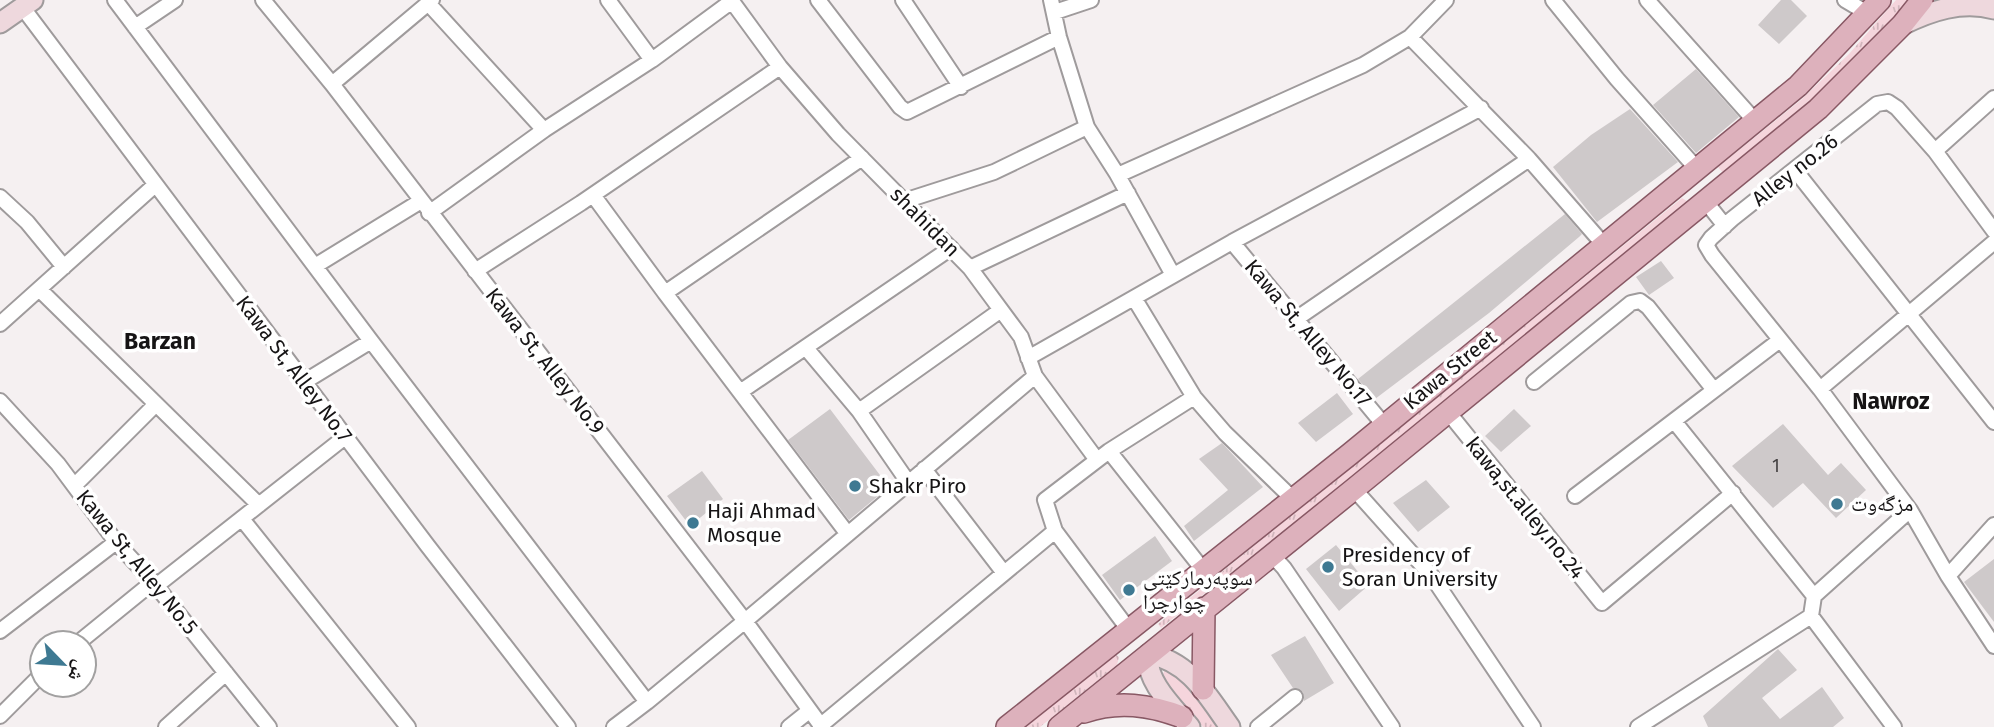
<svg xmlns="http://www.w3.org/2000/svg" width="1994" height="727" viewBox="0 0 1994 727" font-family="'Fira Sans','Noto Naskh Arabic',sans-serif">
  <defs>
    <pattern id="park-tufts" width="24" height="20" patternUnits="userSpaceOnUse" patternTransform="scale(1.75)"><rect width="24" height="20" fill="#f5d5dc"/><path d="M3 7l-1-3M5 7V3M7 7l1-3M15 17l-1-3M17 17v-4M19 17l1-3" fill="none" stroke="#d1b6bc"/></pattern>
  </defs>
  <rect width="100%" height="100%" fill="#f5f0f1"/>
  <path fill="url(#park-tufts)" d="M1896,0h13c-55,66 -120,120 -184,175l-7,-8 83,-67 48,-46z
    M1682,198l8,5 -191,157 -338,268 -3,-4z
    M1115,654l4,3 -2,8 -77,62h-18z
    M1165,669l14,4 38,54h-14l-42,-48z"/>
  <path fill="#cec9ca" d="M1781,0h10l16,16 -28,28 -21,-19z
    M1696,69l43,48 -43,36 -43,-48z
    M1630,109l48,53 -81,60 -44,-55 38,-32z
    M1565,214l17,20 -3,3 -90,76 -114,86 -17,-20z
    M1661,261l13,17 -25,17 -13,-18z
    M1337,393l16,21 -37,28 -18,-19z
    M830,409l59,78 -40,33 -61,-80z
    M1514,409l17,17 -30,26 -16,-16z
    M1783,424l45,51 13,-12 25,27 -30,28 -33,-35 -30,25 -41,-42z
    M1222,443l41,44 -69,54 -10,-15 44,-36 -29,-31z
    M702,471l21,28 -33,27 -23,-30z
    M1426,480l24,27 -32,25 -25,-29z
    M1155,536l17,25 -52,39 -18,-25z
    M1336,545l33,40 -30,26 -33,-42z
    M1994,559v63l-30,-40z
    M1305,636l29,47 -30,18 -1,-9 -10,-4 -22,-33z
    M1778,649l19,21 -35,28 18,21 42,-32 22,31 -11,9h-125l-5,-11z"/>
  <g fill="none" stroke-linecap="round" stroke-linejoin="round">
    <defs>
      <path id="street" d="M115,0l256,341 276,361
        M263,0l69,84 290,377 123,160 77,106
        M731,0l49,67 58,67 132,134 51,69 14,39 62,84
        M818,0l82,107 7,5 152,-75
        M903,0l58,87
        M1051,0l8,37 28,90 30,47 56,101
        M1553,0l64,79 80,90
        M1647,0l108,121
        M1845,0l22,13
        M428,3l116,127 -115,83
        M23,8l404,537 141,182
        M1055,12l36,-12
        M135,27l40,-27
        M1410,37l119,122 75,86
        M652,60l80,-59
        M332,84l100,-84
        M544,130l108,-70 -44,-60
        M1935,151l59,-53
        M1795,170l199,252
        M1118,175l245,-110 47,-28 36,-37
        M593,195l72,98 197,-135
        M0,197l27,25 37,45
        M904,201l90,-29 93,-45
        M1706,202l19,24
        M1994,231l-59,-80 -38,-43 -9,-6 -11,2 -145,115 -21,19 -5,7 6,10 108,134 90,121 38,66 46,70
        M1232,242l152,183
        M315,266l106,-65
        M970,268l158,-75
        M475,271l106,-68 199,-136
        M39,289l220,216
        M665,293l182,240
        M1134,298l60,99 31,36 68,66
        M1296,319l233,-160
        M0,324l155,-139
        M806,348l53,63 49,71
        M1028,358l204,-116 249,-134
        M304,382l67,-41
        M1534,382l97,-79 9,-2 8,6 66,83
        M1820,389l174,-147
        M740,392l211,-144
        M0,401l58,63 58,78 37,40 116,145
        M859,411l142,-101
        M1448,412l154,191 131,-110
        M1674,421l140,175
        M1109,451l95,120
        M924,469l80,104
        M75,485l81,-81
        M1354,489l77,86 102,152
        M1575,496l205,-156
        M242,519l166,208
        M1272,555l12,13 108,159
        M1948,576l46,-51
        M156,586l189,-149
        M1811,616l83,111
        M1129,630l-74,-99 -10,-31 64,-49 85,-54
        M0,631l116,-89
        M78,643l75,-61
        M0,716l42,-42
        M820,726l235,-195
        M166,727l60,-54
        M614,727l33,-25 98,-81 290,-245
        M789,727l20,-16
        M1258,727l37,-30
        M1638,727l173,-111 3,-20 96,-86"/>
      <path id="secondary" d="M0,23l33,-23
        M1902,25c28,-14 60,-25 92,-16
        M1190,727c-15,-18 -47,-48 -41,-73 41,8 58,41 81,73"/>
      <path id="primary" d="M1203,689l1,-81
        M1084,712c34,-12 66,-7 98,5
        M1007,727l343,-273 448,-368 82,-86
        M1059,727l295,-238 464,-380 84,-84 20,-25"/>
    </defs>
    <use href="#street" stroke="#9f9b9c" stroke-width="18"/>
    <use href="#secondary" stroke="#9f9b9c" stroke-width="23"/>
    <use href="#primary" stroke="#885864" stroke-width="24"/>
    <use href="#street" stroke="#fff" stroke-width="14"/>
    <use href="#secondary" stroke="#eed8dd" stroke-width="19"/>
    <use href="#primary" stroke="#ddb1bc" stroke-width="21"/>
  </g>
  <g fill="#3e7992" stroke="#fff" stroke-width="2.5">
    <circle cx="855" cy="486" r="7"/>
    <circle cx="1837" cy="504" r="7"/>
    <circle cx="693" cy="523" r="7"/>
    <circle cx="1328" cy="567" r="7"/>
    <circle cx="1129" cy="590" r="7"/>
  </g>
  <g text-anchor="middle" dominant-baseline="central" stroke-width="7" stroke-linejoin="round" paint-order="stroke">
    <g font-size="18" fill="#444142">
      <text x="1776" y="466">1</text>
    </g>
    <g font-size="21" fill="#161415" stroke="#fff">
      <text transform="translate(1795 170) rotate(-38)">Alley no.26</text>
      <text transform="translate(925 222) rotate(45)">shahidan</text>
      <text transform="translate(1308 333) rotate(50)">Kawa St, Alley No.17</text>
      <text transform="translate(545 361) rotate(52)">Kawa St, Alley No.9</text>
      <text transform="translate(294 369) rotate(53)">Kawa St, Alley No.7</text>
      <text transform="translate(1450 370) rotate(-39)">Kawa Street</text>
      <text transform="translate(1525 508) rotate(51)">kawa,st.alley.no.24</text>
      <text transform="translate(137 562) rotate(51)">Kawa St, Alley No.5</text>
    </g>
    <g font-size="21" fill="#161415" stroke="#fff" text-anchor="start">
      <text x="869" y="486">Shakr Piro</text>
      <text x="1851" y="504">مزگەوت</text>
      <text x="707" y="511">Haji Ahmad<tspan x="707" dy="24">Mosque</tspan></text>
      <text x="1342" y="555">Presidency of<tspan x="1342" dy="24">Soran University</tspan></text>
      <text x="1143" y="578">سوپەرمارکێتی<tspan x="1143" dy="24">چوارچرا</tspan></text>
    </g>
    <g font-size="23" font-weight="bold" fill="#161415" stroke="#fff">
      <text x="160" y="341">Barzan</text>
      <text x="1891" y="401">Nawroz</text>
    </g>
  </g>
  <g transform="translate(63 664) rotate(115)"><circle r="33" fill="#ffffff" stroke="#a2a1a1" stroke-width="2"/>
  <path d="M0-5L12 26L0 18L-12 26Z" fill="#3e7992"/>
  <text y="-10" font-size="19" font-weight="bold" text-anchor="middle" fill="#161415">ش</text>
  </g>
</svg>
